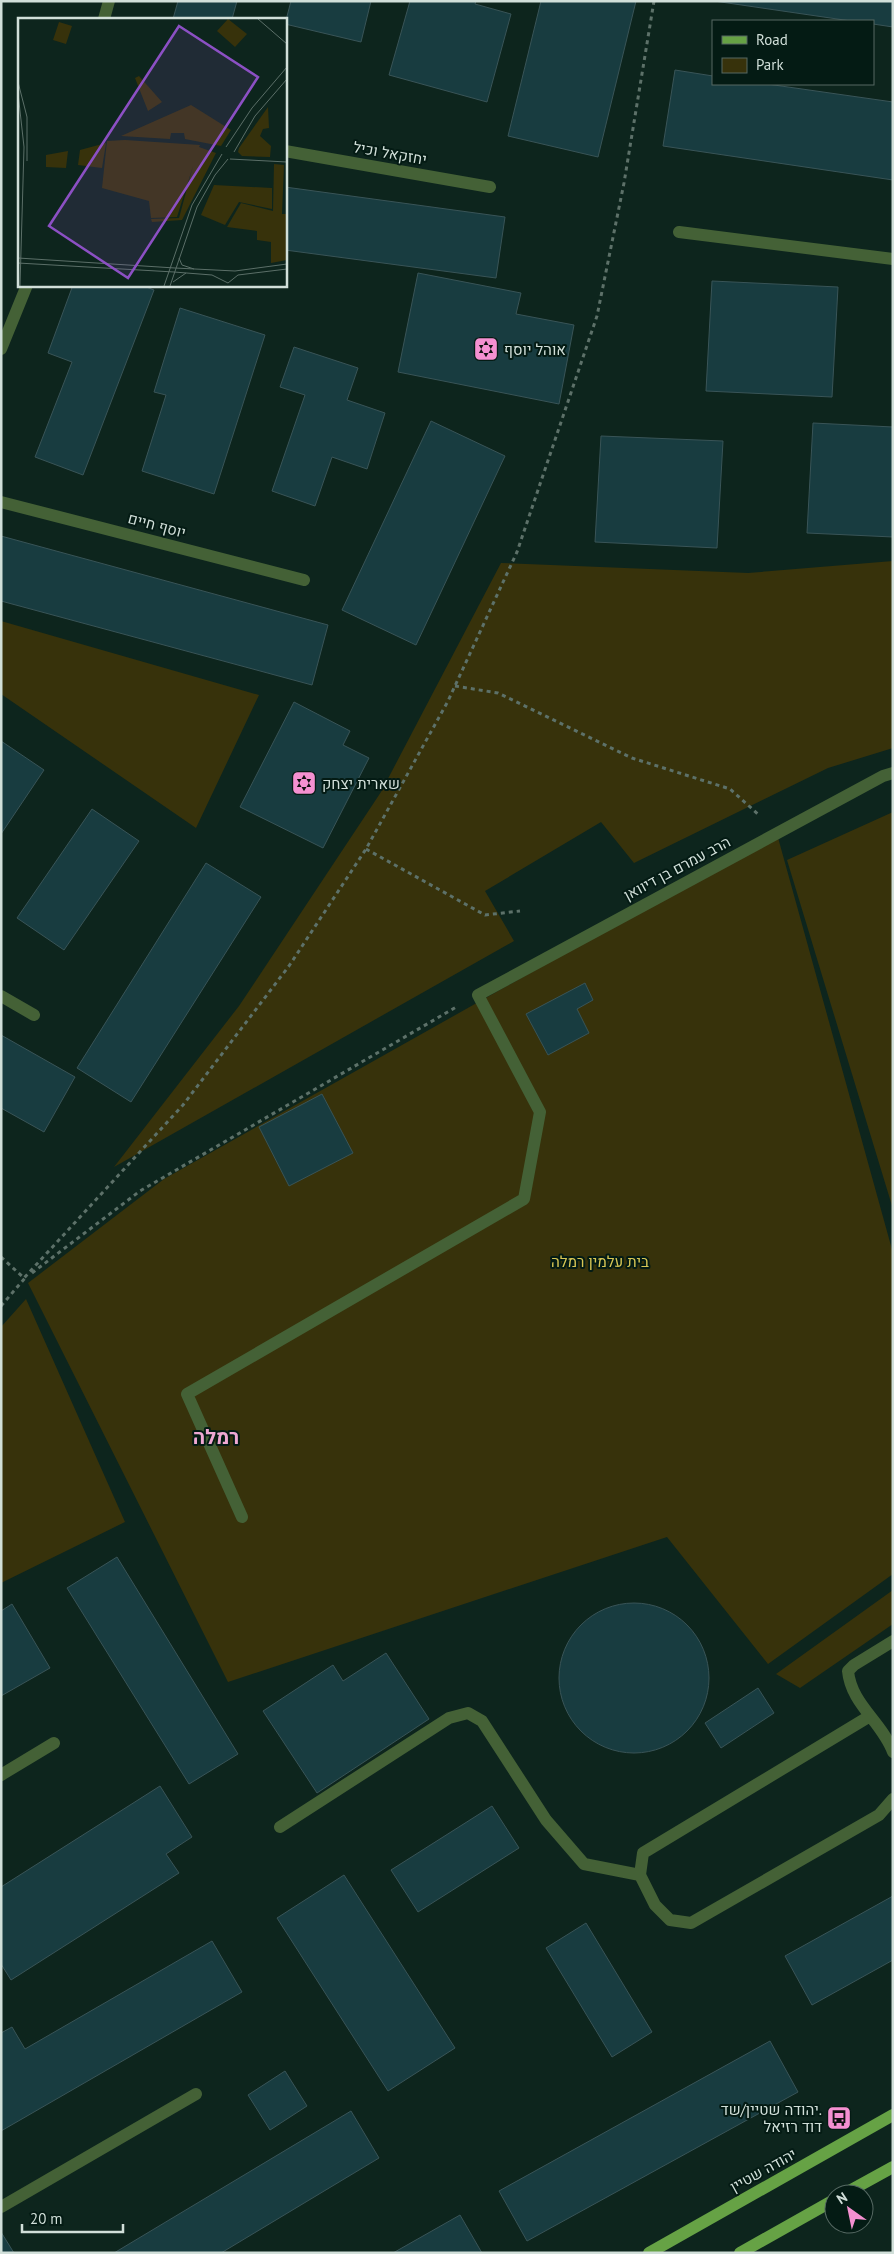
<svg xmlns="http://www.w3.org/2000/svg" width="894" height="2254" viewBox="0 0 894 2254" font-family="'PT Sans',Heebo,sans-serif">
  <rect width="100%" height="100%" fill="#0d251d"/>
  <path fill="#37320b" d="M893,561v187l-65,20 -194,95 -33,-41 -116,69 29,50 -400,226 125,-161 142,-214 120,-229 247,10z
    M1,621l258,74 -63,133 -195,-134z
    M893,812v397l-106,-349z
    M777,834l116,419v321l-125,90 -101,-127 -439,145 -200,-399 136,-104z
    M26,1299l99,223 -124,61v-256z
    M893,1590v34l-93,64 -24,-14z"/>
  <path fill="#183c40" stroke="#395457" d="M178,1h59l-5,18h-59z
    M291,1h80l-10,41 -76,-18z
    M410,1h66l-1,3 36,10 -24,88 -98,-27z
    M541,1h95l-38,156 -90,-21z
    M714,1h179v26l-20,-3v-3h-22z
    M675,70l38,6v8h54l126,18v78l-230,-34z
    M285,187l220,30 -9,61 -211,-28z
    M418,273l103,20 -5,21 58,11 -15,79 -161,-32z
    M712,281l126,6 -6,110 -126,-6z
    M73,285h68l13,5 -71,185 -48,-18 37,-95 -24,-9z
    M180,308l85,27 -51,159 -72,-23 24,-76 -12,-3z
    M294,347l64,21 -11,32 38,13 -18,56 -35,-12 -17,49 -43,-15 33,-96 -25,-8z
    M431,421l74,35 -89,189 -74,-35z
    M813,423l80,4v110l-86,-4z
    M601,436l122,5 -6,107 -122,-6z
    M1,536l327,89 -16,60 -311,-84z
    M294,702l56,29 -7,14 26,13 -46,90 -83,-41z
    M1,741l43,29 -43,64z
    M92,809l47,32 -75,109 -47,-32z
    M206,863l55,34 -130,205 -54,-34z
    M585,983l8,17 -16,9 12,24 -41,22 -22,-41z
    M1,1035l74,42 -31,55 -43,-24z
    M322,1094l31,59 -64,33 -30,-59z
    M117,1557l121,197 -49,30 -122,-196z
    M559 1678a75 75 0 1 1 150 0a75 75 0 1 1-150 0Z
    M12,1604l38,64 -49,28v-85z
    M386,1653l43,66 -112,74 -54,-82 70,-46 10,16z
    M758,1688l16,25 -53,35 -16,-25z
    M160,1786l32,51 -26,17 13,19 -168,107 -10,-16v-77z
    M492,1806l27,42 -101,64 -27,-42z
    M344,1875l111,173 -67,43 -111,-173z
    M893,1896v64l-81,45 -27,-49z
    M586,1923l66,109 -40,25 -66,-109z
    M212,1941l30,51 -241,139v-98l11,-6 13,22z
    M770,2041l28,51 -271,149 -28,-50z
    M285,2071l22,35 -37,24 -22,-35z
    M351,2111l28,47 -158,95h-107z
    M460,2215l22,38h-89z
    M1,2232l13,21h-13z"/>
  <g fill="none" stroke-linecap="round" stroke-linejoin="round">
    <path stroke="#5d7169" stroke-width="3" stroke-dasharray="4 4" stroke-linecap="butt" d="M455,686l43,7 134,65 98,31 29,26
      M366,849l119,66 35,-4
      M1,1257l23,21 159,-173 106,-139 77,-117 82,-148 69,-149 80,-236 27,-133 30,-182
      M32,1273l108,-82 318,-185
      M1,1306l24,-28"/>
    <path stroke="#446136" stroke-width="12" d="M104,19l5,-18
      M285,151l205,36
      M679,232l214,27
      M1,349l26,-64
      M1,502l303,78
      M1,996l33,19
      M242,1517l-55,-123 337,-195 16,-87 -62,-117 405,-219 10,-3
      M893,1641l-39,24 -6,6c3,33 34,51 45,81
      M870,1716l-227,137 -3,22 15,30 15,15 21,3 188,-108 14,-16
      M1,1775l53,-32
      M280,1827l169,-109 19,-5 14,8 64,99 38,44 56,11
      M1,2207l195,-113"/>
    <path stroke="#66a245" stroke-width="12" d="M844,2194l49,-27
      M649,2253l244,-138
      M740,2253l94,-53"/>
  </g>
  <defs>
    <symbol id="synagogue-square" viewBox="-11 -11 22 22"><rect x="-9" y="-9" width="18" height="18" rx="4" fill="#f590d1" stroke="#041b14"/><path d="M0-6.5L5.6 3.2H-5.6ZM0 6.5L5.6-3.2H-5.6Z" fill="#111"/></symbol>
    <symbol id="bus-square" viewBox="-11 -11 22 22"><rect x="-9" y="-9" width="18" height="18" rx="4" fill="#f590d1" stroke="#041b14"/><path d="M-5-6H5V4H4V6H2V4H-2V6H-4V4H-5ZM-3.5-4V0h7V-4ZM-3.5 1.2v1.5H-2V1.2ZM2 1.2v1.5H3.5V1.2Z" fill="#111"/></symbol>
  </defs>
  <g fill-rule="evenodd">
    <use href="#synagogue-square" x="472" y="335" width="28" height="28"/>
    <use href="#synagogue-square" x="290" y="769" width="28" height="28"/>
    <use href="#bus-square" x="825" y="2104" width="28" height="28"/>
  </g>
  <g text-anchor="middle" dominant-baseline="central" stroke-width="4" stroke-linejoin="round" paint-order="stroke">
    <g font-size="15" fill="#d1dfd9" stroke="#041b14">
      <text transform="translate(390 153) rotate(10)">יחזקאל וכיל</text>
      <text transform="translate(157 525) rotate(15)">יוסף חיים</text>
      <text transform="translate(677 868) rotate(-28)">הרב עמרם בן דיוואן</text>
      <text transform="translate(763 2170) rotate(-29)">יהודה שטיין</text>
    </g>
    <g font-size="15" fill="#d1dfd9" stroke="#041b14" text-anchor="start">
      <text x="504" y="349">אוהל יוסף</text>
      <text x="322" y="783">שארית יצחק</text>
      <text x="822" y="2109" text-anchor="end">יהודה שטיין/שד.<tspan x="822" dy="17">דוד רזיאל</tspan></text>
    </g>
    <g font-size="15" fill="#d8c755" stroke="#041b14">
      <text x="600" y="1261">בית עלמין רמלה</text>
    </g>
    <g font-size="20" font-weight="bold" fill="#efa8d3" stroke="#041b14">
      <text x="216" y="1437">רמלה</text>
    </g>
  </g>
  <g transform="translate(18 18)">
    <rect width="269" height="269" fill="#0d251d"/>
    <path d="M210,1l19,15 -12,13 -18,-16zM41,4l13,4 -6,18 -13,-4zM121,58l23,26 -14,9 -13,-33zM173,87l40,25 -10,16 -36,-7 -1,-6h-13l-1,6 -49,-3zM250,89l1,21 -6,1 -3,7 11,10 -1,11 -28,-1 -4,-4 1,-4zM107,122l75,5 -1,2 17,6 -34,67 -30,2 -1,-3 28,-1 14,-52 -16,51 -26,1 -2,-17 -47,-13 5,-47zM88,125l-4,25 -24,-3 2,-15zM50,133l-2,17 -20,-1v-12zM256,146l10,1 -2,49h5v46l-16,3v-21l-14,-2v-9l-30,-4 14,-24 32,8zM196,167l58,3v21l-33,-7 -14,23 -24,-10z" fill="#37320b"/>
    <path fill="none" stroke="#5b6f68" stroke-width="1" d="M240,1l29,25M0,64l9,35v44M0,75l6,54 -4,139M208,129l26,-39 35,-41M216,134l21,-36 32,-37M212,141l57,3M0,240l157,10M161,240l3,7 12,4M0,245l156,9M157,250l60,3 52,-7M156,254l38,3 16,8 10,-8 49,-6M155,264l13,-9M146,268l28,-81 30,-51M152,268l27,-79 18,-32 13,-16"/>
    <path fill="#8c50c4" fill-opacity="0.15" stroke="#8c50c4" stroke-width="2.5" d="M161,8l79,51 -130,201 -79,-52z"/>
    <rect width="269" height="269" fill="none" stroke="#d1dfd9" stroke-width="2.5"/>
  </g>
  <rect width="894" height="2254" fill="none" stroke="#d1dfd9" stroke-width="5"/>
  <rect x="712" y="20" width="162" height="65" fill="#041b14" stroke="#566963"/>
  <rect x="722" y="36" width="25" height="8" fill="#66a245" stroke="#566963"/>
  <text x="756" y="45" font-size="15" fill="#d1dfd9">Road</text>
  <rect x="722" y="58" width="25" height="15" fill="#37320b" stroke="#566963"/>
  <text x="756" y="70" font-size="15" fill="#d1dfd9">Park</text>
  <g transform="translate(849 2209) rotate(327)"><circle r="24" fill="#041b14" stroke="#566963"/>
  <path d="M0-4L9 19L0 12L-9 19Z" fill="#f590d1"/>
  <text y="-8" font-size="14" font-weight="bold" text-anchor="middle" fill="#d1dfd9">N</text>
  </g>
  <path d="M22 2224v8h101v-8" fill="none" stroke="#d1dfd9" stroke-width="2.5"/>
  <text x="30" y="2224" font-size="15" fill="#d1dfd9" stroke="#041b14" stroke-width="4" paint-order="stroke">20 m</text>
</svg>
